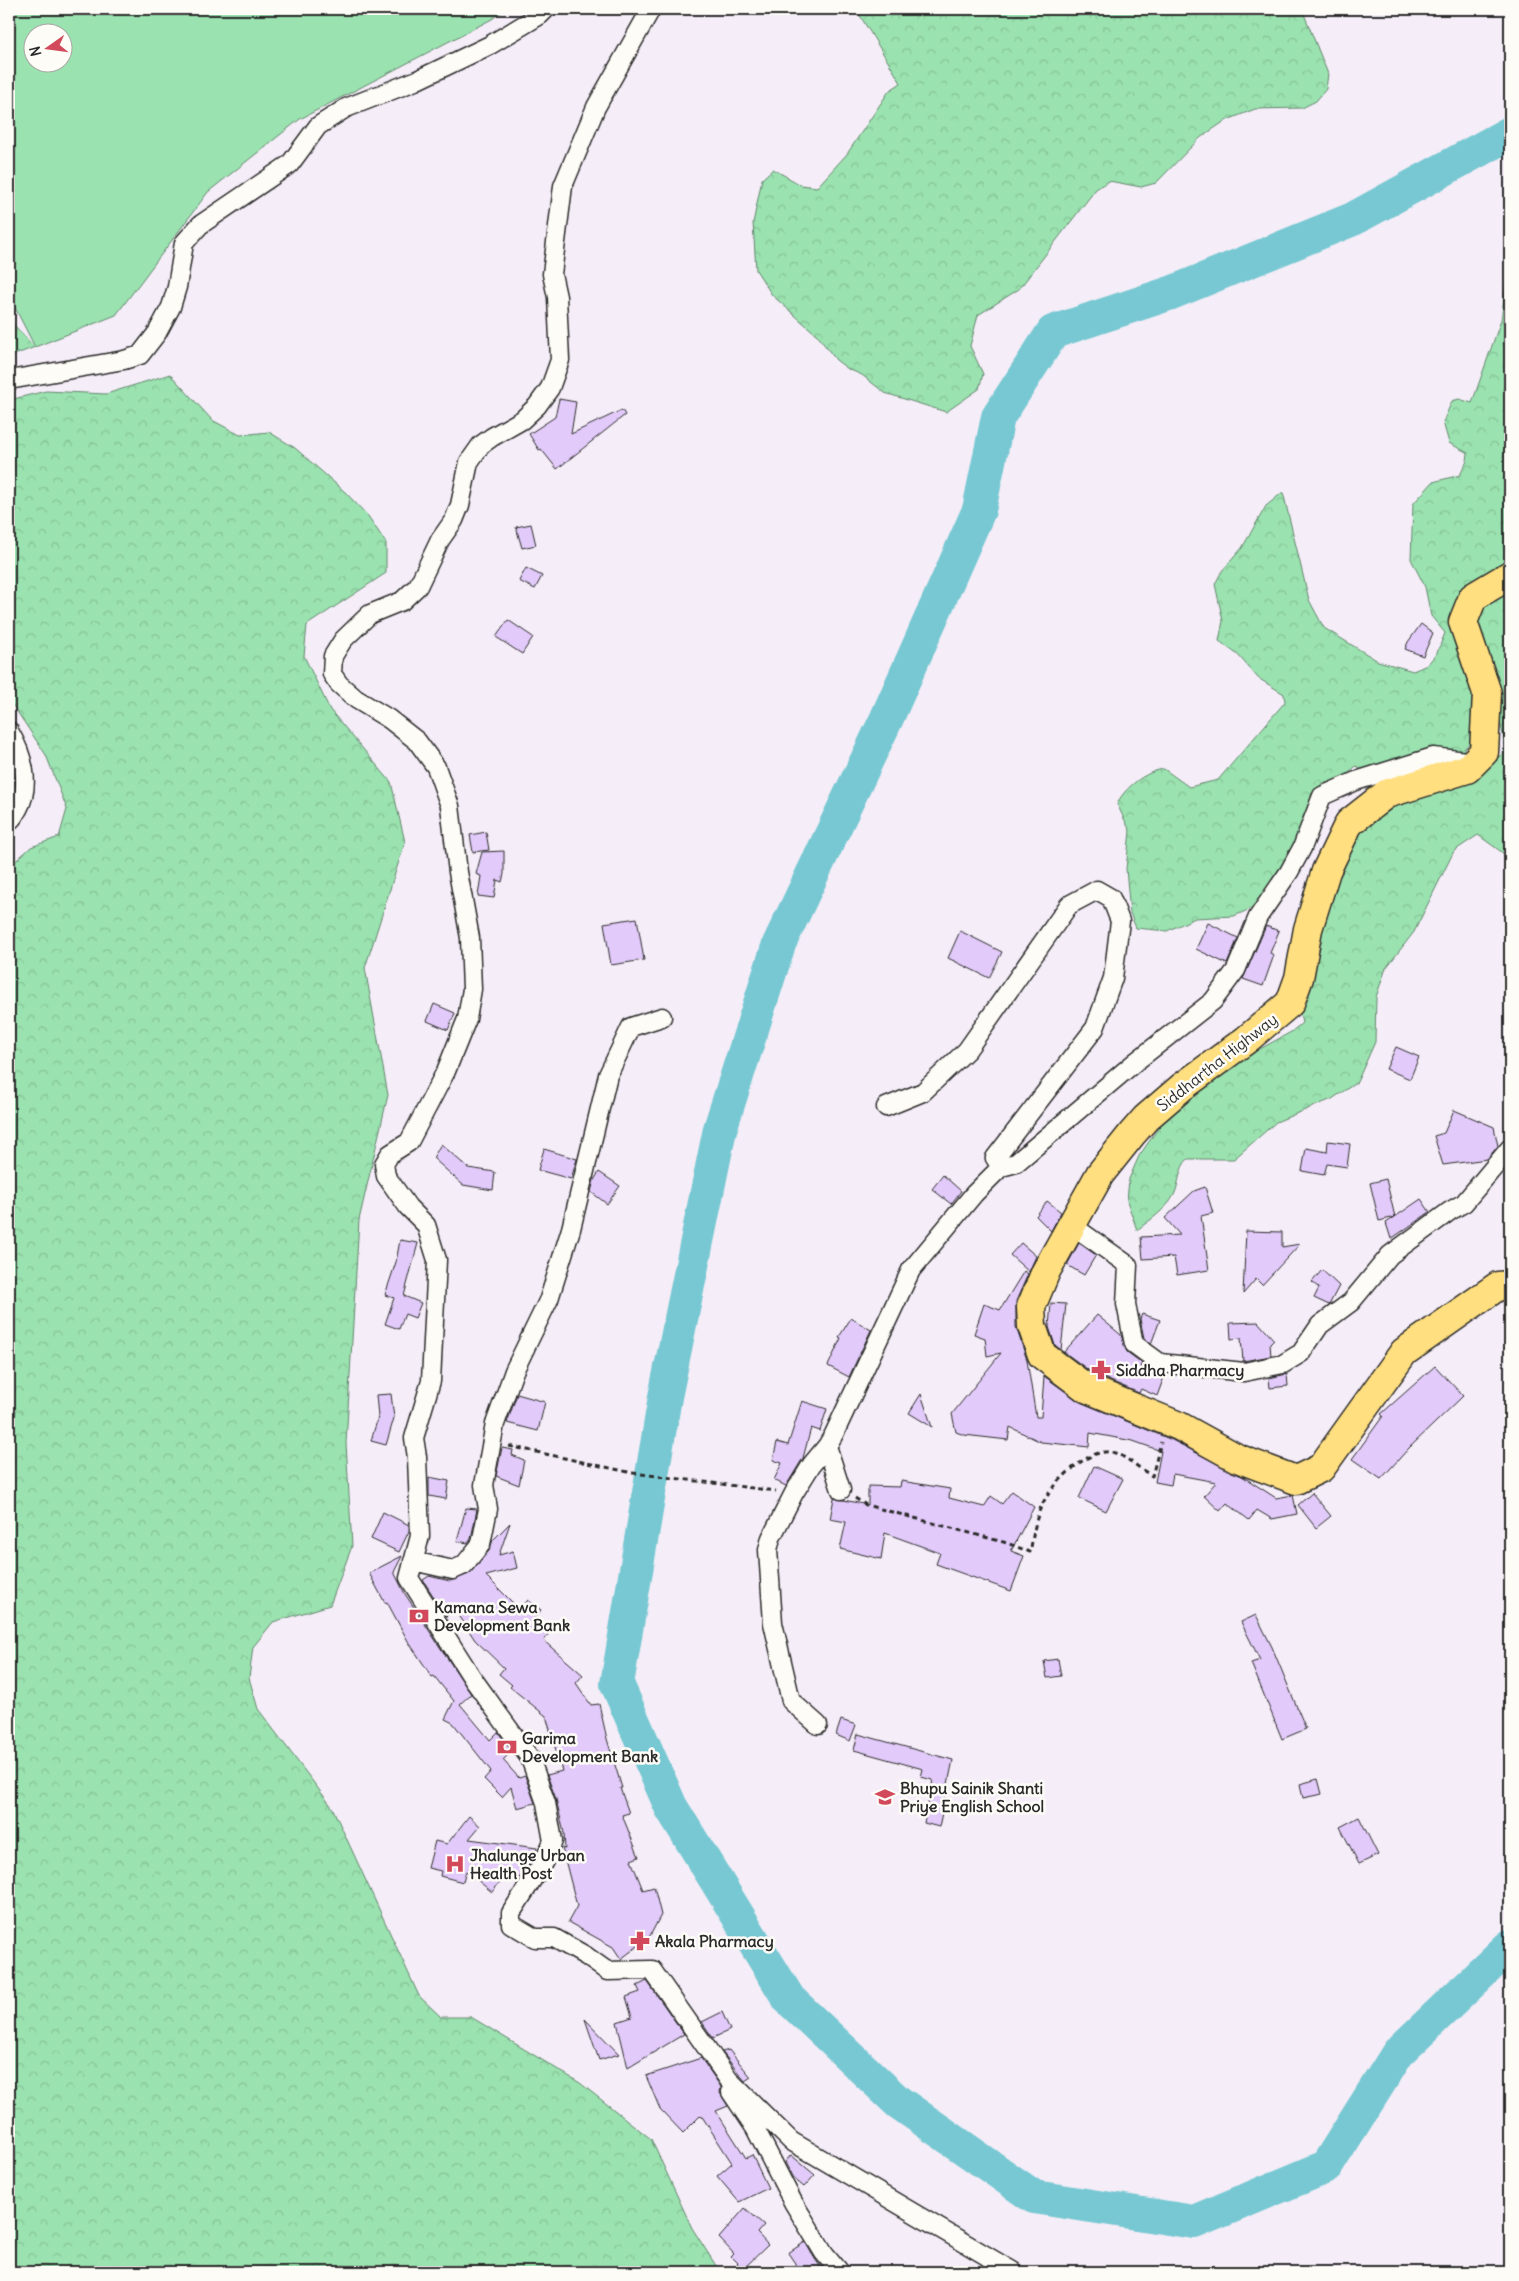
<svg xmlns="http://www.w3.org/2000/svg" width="1519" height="2281" viewBox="0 0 1519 2281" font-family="Delius,sans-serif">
  <defs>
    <pattern id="forest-crowns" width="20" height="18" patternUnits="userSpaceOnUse" patternTransform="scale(1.25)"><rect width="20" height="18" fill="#9ae2af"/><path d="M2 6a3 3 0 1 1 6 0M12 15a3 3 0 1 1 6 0" fill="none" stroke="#85c297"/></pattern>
  </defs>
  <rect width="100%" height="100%" fill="#f5edf8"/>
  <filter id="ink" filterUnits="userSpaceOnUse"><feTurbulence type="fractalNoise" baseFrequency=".02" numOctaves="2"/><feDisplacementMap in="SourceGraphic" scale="10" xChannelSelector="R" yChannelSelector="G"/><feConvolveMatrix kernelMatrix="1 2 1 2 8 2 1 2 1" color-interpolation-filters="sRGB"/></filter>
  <g filter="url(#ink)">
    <path fill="#9ae2af" stroke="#62866d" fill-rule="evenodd" d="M9,9h496l-13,10 -192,100 -92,73 -92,123 -81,32 -26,-51zM32,32h30v30h-30z"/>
    <path fill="url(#forest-crowns)" stroke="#62866d" d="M856,9h446l26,65 -2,15 -10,12 -14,7 -47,1 -30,12 -25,17 -44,45 -15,4 -32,-6 -13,8 -77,100 -41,26 -8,31 13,28 -4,15 -33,23 -61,-19 -23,-18 -14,-6 -12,-9 -19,-25 -45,-40 -16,-25 -3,-47 9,-44 11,-10 28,16 16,2 30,-33 42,-63 12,-8z
      M1510,256v609l-7,-12 -25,-18 -24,16 -40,81 -28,36 -10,29 -1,45 -18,40 -25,17 -56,23 -42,37h-46c-10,9 -8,24 -14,36 -8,15 -24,25 -37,35l-10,-29 2,-22 10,-23 27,-39 52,-45 73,-40 11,-9 -3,-15 8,-60 46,-111 34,-30 94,-33 22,-21 3,-6 -14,-59 -17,49 -26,28 -50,18 -43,-17 -17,16 -16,1 -11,10 -15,53 -29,50 -20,14 -14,6 -39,2 -28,13 -31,-3 -6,-15 -4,-44 4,-38 -13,-27c7,-16 29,-33 47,-35l25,18 29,-7 67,-78 -1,-8 -26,-16 -20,-23 -19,-14 4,-20 -8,-37 7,-13 20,-23 24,-42 17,-14 26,108 15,28 54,33 35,10 14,-6 10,-12 8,-20 -14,-17 -6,-29 -14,-28 2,-55 20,-22 27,-7 7,-14 1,-8 -19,-10 -6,-21 9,-21 7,-2 13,4 29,-83z
      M9,320l26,27 -26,10z
      M170,374l42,46 28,15 29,-3 26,16 50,44 23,24 18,27v30l-79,52 -3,31 26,54 61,72 14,60 -40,126 23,127 -29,125 -13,223 6,103 -22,59 -57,17 -20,25 -4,31 9,31 74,98 87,189 22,21h30l109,66 71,56 41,89 28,44h-711v-1405l22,-20 28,-10 8,-28 -21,-54 -32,-48 -5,-5v-302l37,-9 60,3z"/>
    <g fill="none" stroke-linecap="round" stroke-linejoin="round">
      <path stroke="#77c8d2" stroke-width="34" d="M1510,133l-157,86 -182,74 -118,39 -55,85 -19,93 -93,210 -107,224 -59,185 -55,268 -48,287 54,123 118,192 109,103 136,95 160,25 132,-55 72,-114 112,-107"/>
    </g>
    <path fill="#e2cafa" stroke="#2b2b2b" d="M559,399l17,3 -5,32 51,-24 3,5 -68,54 -16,-20 -2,1 -10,-16 26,-17z
      M531,524l5,21 -14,3 -6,-21z
      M526,568l16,8 -7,13 -16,-8z
      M508,620l25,17 -11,17 -26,-17z
      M1421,624l12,9 -10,23 -18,-7 3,-7z
      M486,832l3,18 -16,2 -3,-17z
      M504,851v23l-2,8 -5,-2 -3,18 -16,-2 3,-20 -5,-2 6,-22z
      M637,918l7,42 -33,5 -7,-42z
      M1208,923l30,15 -11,26 -31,-15z
      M1266,926l13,5 -9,22 4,2 -11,31 -20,-7z
      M960,931l42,21 -13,26 -41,-20z
      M434,1004l21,9 -7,17 -21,-9z
      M1396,1047l23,10 -9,22 -24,-10z
      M1454,1110l40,17 4,19 -11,13 -44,6 -9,-29 10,-3z
      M1328,1141l22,3 -3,23 -20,-3 -3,11 -22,-4 4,-23 21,4z
      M441,1144l27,24 27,4 -2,18 -30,-5 -30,-27z
      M544,1149l33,10 -6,20 -33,-9z
      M599,1172l21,14 -13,18 -16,-12 3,-12z
      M943,1175l18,16 -10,13 -19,-15z
      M1386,1179l9,38 -16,4 -9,-38z
      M1205,1187l8,26 -12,3 8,54 -32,5 -3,-18 -31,2 -2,-22 39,-2 -15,-17 29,-27z
      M1421,1199l9,13 -39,27 -5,-16z
      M1047,1201l14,11 -10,19 -15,-15z
      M1246,1231l36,1v15l18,-3 -38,41 -6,-6 -13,15z
      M400,1240l18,3 -14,53 17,7 -6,15 -10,-4 -6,15 -14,-5 9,-26 -9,-3 11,-33z
      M1021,1243l15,13 -7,16 -19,-17z
      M1079,1243l17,12 -12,20 -17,-10z
      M1322,1270l17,16 -10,19 -15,-7 5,-10 -7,-6z
      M1024,1271l4,3 -12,27v26l11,33 9,57h5l3,-41 36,26 92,38 70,36 34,22 17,-3 4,19 -25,5 -15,-9 -8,10 -22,-17 -7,8 -16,-15 12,-14 -43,-8 -2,11 -16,-3 6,-31 -28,-10 -43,-8 -1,14 -48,-5 -31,-15 -2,13 -44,-5 -8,-3 -4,-18 49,-61 -14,3 -2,-18 -11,-4 10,-30 16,6z
      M1051,1303l15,1 -5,46 -6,-5 -6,-18z
      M1142,1314l18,6 -9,24 -7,-6 -4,-19z
      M1097,1315l24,20 6,17 15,11 -2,4 24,10 -7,19 -16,-7 -2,4 -45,-19 -30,-22z
      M851,1318l20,12 -22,47 -21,-11 13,-28 -2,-1z
      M1258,1322l16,18 -4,4 1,12 -28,5 -2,-23 -10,1 -1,-16z
      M1435,1366l28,30 -54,52 -28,31 -29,-20 31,-43 -2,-2z
      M1287,1374l1,12 -18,2 -1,-10z
      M391,1394l3,24 -8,27 -15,-4 7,-24 -2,-22z
      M517,1394l28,8 -7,29 -31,-8z
      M921,1394l11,33 -23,-14z
      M802,1401l25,8 -7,22 -9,-3 -8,30 -17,28 -12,-6 8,-17 -9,-3 4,-18 11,3z
      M502,1448l11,2 -1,5 12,5 -5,25 -23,-9z
      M1094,1466l29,13 -17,32 -27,-13z
      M429,1477l20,4 -3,18 -17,-3z
      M901,1481l49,8 -1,9 35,9 7,-11 11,8 10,-13 22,16 -23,44 13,5 -13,35 -75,-27 4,-11 -55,-20 -4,26 -41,-10 6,-27 -16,-3 4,-21 34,7v-19l32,1z
      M1312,1493l19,23 -15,12 -18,-23z
      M466,1508l11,1 -6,30 -3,4 -11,-2z
      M383,1512l26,13v6l-10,21 -28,-13z
      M510,1523l-11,32 14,-4 4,17 -31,8 34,34 8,-10 13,10 -8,10 15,14 -4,7 39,34 -7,8 15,22 8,-1 8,35 15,49h-2l9,25 -7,2 17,42 -8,3 12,30 11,-3 7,28 -18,34 -5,-3 -17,13 -8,-12 -45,-25 9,-16 -15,-58 3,1 -1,-16 -8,-34 -9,-24 15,-4 -16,-55 -36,-29 2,-2 -13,-11 5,-6 -29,-28 -20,-31 -9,7 -23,-36 6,-4 21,5 19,-7 20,-23 4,-11z
      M402,1556l-8,16 11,22 66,100 -11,10 30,36 8,-8 14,19 -9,9 16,18 6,-2 10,27 -18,5 -6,-21 -9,10 -18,-18 7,-8 -38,-48 -8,-4 9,-18 -20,-25 -2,1 -24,-36 -21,-39 -2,1 -16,-30z
      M1256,1615l16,32 34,82 -24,10 -31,-76 9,-3 -19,-38z
      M1058,1659l3,17 -14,2 -3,-17z
      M841,1720l15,5 -6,16 -14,-6z
      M858,1734l95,26 -14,67 -15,-4 9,-43 -12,-3 2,-8 -69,-19z
      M1318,1779l4,15 -19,4 -3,-14z
      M469,1816l11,10 -11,13 68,9 -4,10 -12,20 -14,-5 -15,19 -26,-21 -3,11 -23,-6 1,-5 -13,-3 7,-27 12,3z
      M1359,1817l19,38 -19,9 -19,-37z
      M647,1981l37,53 -56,34 -11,-46 15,-5 -6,-20 14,-5 -3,-6z
      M722,2012l8,18 -17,8 -11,-16z
      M585,2019l34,35 -20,6z
      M729,2050l22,27 -6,4 -23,-29z
      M701,2058l20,29 -1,6 8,13 -12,5 30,47 6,-3 16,33 -29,14 -22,-26 15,-13 -31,-48 -18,18 -23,-24 -14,-33z
      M791,2155l24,20 -11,12 -11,-9 -8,-16z
      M745,2208l19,17 -7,8 11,12 -25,24 -12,-12 3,-3 -15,-16z
      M805,2242l10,17 9,13h-23l-13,-19z"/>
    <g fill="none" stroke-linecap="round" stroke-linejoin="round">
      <defs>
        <path id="minor" d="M651,9l-55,98 -33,79 -11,88 5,23 3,63 -10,28 -13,18 -15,14 -30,17 -11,8 -12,17 -9,43 -6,15 -14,20 -22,46 -16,15 -32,13 -27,26 -10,16 -1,18 7,10 17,15 33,20 28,22 19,26 14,39 8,66 12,66 2,51 -5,30 -21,52 -37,71 -19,12 -6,10 2,12 22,31 18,18 11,35 -6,121 -17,57 3,19 3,79 -11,42 64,101 57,79 16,45 7,38 -9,20 -33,52v11l24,14h19l32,18 21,15 45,-1 77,110 62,61 223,131
          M9,380l115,-20 16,-5 17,-22 14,-26 6,-20 7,-44 16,-18 90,-61 28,-38 28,-18 69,-27 75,-36 50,-30 6,-6
          M9,731c13,22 23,53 9,78 -3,4 -4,9 -9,12
          M886,1107l37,-15 44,-42 102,-145 28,-15 14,8 9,23 -7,57 -18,50 -100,130 6,9 15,-4 118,-100 79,-62 23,-31 22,-53 31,-45 13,-24 20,-52 34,-15 77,-24 41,5
          M1073,1226l55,39 -2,39 8,40 26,19 84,9 39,-8 18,-11 19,-28 31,-23 39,-47 60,-44 14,-8 46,-55
          M841,1490l-14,-44 7,-12 77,-164 63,-76 27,-27
          M413,1561l40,9 11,-5 17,-21 7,-35 -4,-24 11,-61 19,-53 35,-72 22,-70 37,-154 23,-48 31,-10
          M818,1725l-27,-24 -18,-78 -5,-73 3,-12 23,-45 18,-29 15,-18
          M731,2092l24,36 38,74 31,51 16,19"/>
        <path id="trunk" d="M1510,575l-37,22 -10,25 24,71 -3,59 -17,17 -81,25 -37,29 -23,48 -18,58 -9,49 -9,25 -44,37 -64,47 -36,31 -14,16 -32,40 -54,97 -15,36 1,19 10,29 44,33 93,38 58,32 59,22 25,-12 83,-116 94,-66 12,-1"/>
      </defs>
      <use href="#minor" stroke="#2b2b2b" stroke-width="21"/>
      <use href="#trunk" stroke="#2b2b2b" stroke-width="31"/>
      <path stroke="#2b2b2b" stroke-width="3" stroke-dasharray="5 4" stroke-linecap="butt" d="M509,1446l124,27 143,18
        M855,1498l11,7 141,38 23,9c3,-14 5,-32 11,-45 9,-21 49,-63 74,-54 13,5 25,16 37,23l9,-34"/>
      <use href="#minor" stroke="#fdfcf7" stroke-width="18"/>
      <use href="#trunk" stroke="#ffdf80" stroke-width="28"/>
    </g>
  </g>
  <defs>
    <symbol id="pharmacy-bare" viewBox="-9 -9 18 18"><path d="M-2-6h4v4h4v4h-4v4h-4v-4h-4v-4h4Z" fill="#d1495b" stroke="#fdfcf7" stroke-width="2.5" paint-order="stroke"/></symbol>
    <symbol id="bank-bare" viewBox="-9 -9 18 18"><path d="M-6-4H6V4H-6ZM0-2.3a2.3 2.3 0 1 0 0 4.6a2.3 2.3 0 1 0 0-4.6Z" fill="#d1495b" stroke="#fdfcf7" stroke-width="2.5" paint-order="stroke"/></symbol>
    <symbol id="school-bare" viewBox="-9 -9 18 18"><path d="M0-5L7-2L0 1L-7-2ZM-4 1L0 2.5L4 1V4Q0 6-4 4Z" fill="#d1495b" stroke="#fdfcf7" stroke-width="2.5" paint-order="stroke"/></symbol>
    <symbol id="hospital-bare" viewBox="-9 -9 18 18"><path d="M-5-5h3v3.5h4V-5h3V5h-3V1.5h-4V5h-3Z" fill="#d1495b" stroke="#fdfcf7" stroke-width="2.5" paint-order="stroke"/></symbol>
  </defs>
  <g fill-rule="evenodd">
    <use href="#pharmacy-bare" x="1087" y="1356" width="28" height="28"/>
    <use href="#bank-bare" x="405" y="1602" width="28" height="28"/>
    <use href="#bank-bare" x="493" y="1733" width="28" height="28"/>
    <use href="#school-bare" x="871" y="1783" width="28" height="28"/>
    <use href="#hospital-bare" x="441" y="1850" width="28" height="28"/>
    <use href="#pharmacy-bare" x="626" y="1927" width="28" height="28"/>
  </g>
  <g text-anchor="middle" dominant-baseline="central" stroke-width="5" stroke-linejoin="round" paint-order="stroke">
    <g font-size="16" fill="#2b2b2b" stroke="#fdfcf7">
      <text transform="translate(1217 1062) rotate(-38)">Siddhartha Highway</text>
    </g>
    <g font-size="16" font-weight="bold" fill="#2b2b2b" stroke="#fdfcf7" text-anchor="start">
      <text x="1116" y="1370">Siddha Pharmacy</text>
      <text x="434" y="1607">Kamana Sewa<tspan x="434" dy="18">Development Bank</tspan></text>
      <text x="522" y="1738">Garima<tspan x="522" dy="18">Development Bank</tspan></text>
      <text x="900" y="1788">Bhupu Sainik Shanti<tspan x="900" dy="18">Priye English School</tspan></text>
      <text x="470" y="1855">Jhalunge Urban<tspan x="470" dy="18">Health Post</tspan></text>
      <text x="655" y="1941">Akala Pharmacy</text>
    </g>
  </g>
  <rect width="1519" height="2281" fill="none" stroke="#fdfcf7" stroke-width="30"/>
  <rect x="15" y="15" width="1489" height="2251" fill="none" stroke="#2b2b2b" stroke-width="2" filter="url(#ink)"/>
  <g transform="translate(48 48) rotate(256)"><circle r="24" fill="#fdfcf7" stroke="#a9a8a5"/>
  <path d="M0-4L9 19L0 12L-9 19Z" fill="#d1495b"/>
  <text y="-8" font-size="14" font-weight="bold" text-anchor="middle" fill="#2b2b2b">N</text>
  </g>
</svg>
